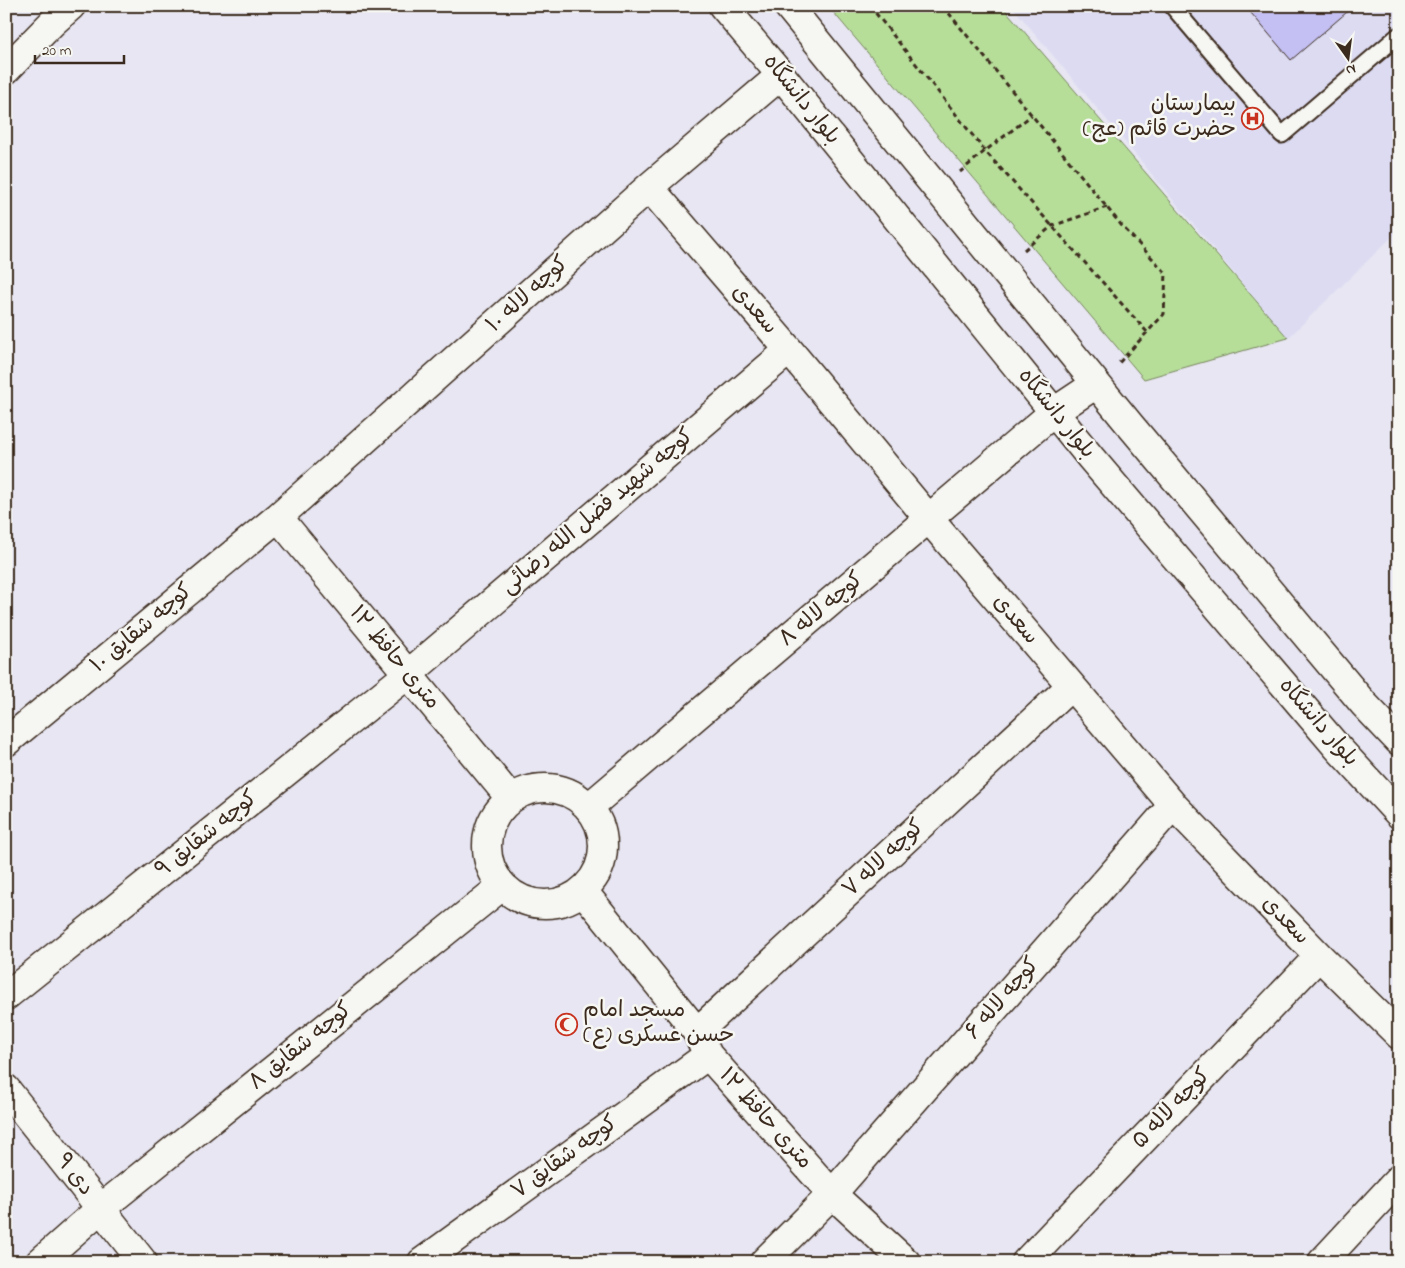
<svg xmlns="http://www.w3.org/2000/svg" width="1405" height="1268" viewBox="0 0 1405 1268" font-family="'Indie Flower','Playpen Sans Arabic',sans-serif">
  <rect width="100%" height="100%" fill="#e7e6f2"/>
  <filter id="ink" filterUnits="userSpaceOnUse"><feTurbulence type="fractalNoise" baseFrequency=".02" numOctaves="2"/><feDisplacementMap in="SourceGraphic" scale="10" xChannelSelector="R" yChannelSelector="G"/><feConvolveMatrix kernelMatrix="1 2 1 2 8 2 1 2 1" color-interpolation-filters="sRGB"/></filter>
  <g filter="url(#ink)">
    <path fill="#dcdbf2" d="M1012,6h387v224l-111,108z"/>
    <path fill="#b6de99" stroke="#78845c" d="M828,6h174l286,332 -144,41z"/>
    <path fill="#c4c0f3" stroke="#3b2a1e" d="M1245,6h109l-63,54z"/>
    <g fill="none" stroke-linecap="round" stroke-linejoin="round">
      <defs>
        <path id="lane" d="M1172,6l110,129 117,-100"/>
        <path id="street" d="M649,187l140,163 140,169 244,286 146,151 80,79
          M278,517l233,282
          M6,742l272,-225 371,-330 132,-112
          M487 846a58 58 0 1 1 116 0a58 58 0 1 1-116 0Z
          M589,807l465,-395
          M583,891l114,141 11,23 124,139 74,68
          M6,996l401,-321 382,-325
          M697,1032l374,-346
          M40,1262l60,-53 402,-323
          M422,1262l286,-207
          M764,1262l68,-68 341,-389
          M1026,1262l293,-306
          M1322,1262l77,-83"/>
        <path id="secondary" d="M723,6l58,69 310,383 246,289 62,67
          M788,6l342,419 233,278 36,38
          M6,70l47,-48 18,-16
          M1054,412l42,-28
          M6,1089l137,173"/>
      </defs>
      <use href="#lane" stroke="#3b2a1e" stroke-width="19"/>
      <use href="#street" stroke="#3b2a1e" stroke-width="31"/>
      <use href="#secondary" stroke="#3b2a1e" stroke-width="31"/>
      <path stroke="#3b2a1e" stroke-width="3" stroke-dasharray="5 4" stroke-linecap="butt" d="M870,6l115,145 162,181
        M943,6l179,220 44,47 -2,41 -47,51
        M960,172l25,-21 47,-36
        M1024,250l28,-24 55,-19"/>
      <use href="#lane" stroke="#f6f6f2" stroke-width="15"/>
      <use href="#street" stroke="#f6f6f2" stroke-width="28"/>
      <use href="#secondary" stroke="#f6f6f2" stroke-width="28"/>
    </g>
  </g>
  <defs>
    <symbol id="hospital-ring" viewBox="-11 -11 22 22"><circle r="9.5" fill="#f6f6f2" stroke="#c8321e" stroke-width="1.5"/><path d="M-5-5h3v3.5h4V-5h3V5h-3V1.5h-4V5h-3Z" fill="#c8321e"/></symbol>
    <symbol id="mosque-ring" viewBox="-11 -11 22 22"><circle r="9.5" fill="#f6f6f2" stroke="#c8321e" stroke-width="1.5"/><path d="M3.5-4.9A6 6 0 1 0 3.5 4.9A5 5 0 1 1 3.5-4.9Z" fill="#c8321e"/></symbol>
  </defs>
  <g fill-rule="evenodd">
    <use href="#hospital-ring" x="1240" y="106" width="25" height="25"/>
    <use href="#mosque-ring" x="554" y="1012" width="25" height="25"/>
  </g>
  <g text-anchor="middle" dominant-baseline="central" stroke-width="5" stroke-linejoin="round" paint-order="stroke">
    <g font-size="22" fill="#3b2a1e" stroke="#f6f6f2">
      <text transform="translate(801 100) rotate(51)">بلوار دانشگاه</text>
      <text transform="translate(528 295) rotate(-42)">کوچه لاله ۱۰</text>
      <text transform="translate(754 310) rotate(49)">سعدی</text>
      <text transform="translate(1056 414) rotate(51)">بلوار دانشگاه</text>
      <text transform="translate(598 512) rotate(-40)">کوچه شهید فضل الله رضائی</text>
      <text transform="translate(822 610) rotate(-40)">کوچه لاله ۸</text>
      <text transform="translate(1015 620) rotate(50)">سعدی</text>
      <text transform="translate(142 629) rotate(-40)">کوچه شقایق ۱۰</text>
      <text transform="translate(394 658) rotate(50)">۱۲ متری حافظ</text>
      <text transform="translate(1318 723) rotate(49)">بلوار دانشگاه</text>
      <text transform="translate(207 835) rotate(-39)">کوچه شقایق ۹</text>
      <text transform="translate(884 859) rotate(-43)">کوچه لاله ۷</text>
      <text transform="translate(1285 921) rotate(46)">سعدی</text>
      <text transform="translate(1003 999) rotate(-49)">کوچه لاله ۶</text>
      <text transform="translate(301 1047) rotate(-39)">کوچه شقایق ۸</text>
      <text transform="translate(1172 1109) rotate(-46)">کوچه لاله ۵</text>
      <text transform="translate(765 1119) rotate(48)">۱۲ متری حافظ</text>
      <text transform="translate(565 1158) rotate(-36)">کوچه شقایق ۷</text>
      <text transform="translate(74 1175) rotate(52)">۹ دی</text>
    </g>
    <g font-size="22" fill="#3b2a1e" stroke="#f6f6f2" text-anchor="end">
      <text x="1236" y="105">بیمارستان<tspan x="1236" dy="25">حضرت قائم (عج)</tspan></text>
      <text x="583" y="1011" text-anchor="start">مسجد امام<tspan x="583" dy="25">حسن عسکری (ع)</tspan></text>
    </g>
  </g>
  <rect width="1405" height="1268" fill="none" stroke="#f6f6f2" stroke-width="25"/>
  <rect x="12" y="12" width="1380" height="1243" fill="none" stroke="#3b2a1e" stroke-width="2" filter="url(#ink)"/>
  <g transform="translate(1348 58) rotate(166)" stroke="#f6f6f2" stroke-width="4" paint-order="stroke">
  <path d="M0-4L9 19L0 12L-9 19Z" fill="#3b2a1e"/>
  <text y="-8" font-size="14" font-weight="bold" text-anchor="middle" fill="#3b2a1e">N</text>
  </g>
  <path d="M35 55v8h89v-8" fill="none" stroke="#3b2a1e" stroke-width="2.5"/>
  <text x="42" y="55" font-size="15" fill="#3b2a1e" stroke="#f6f6f2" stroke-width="4" paint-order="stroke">20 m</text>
</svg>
